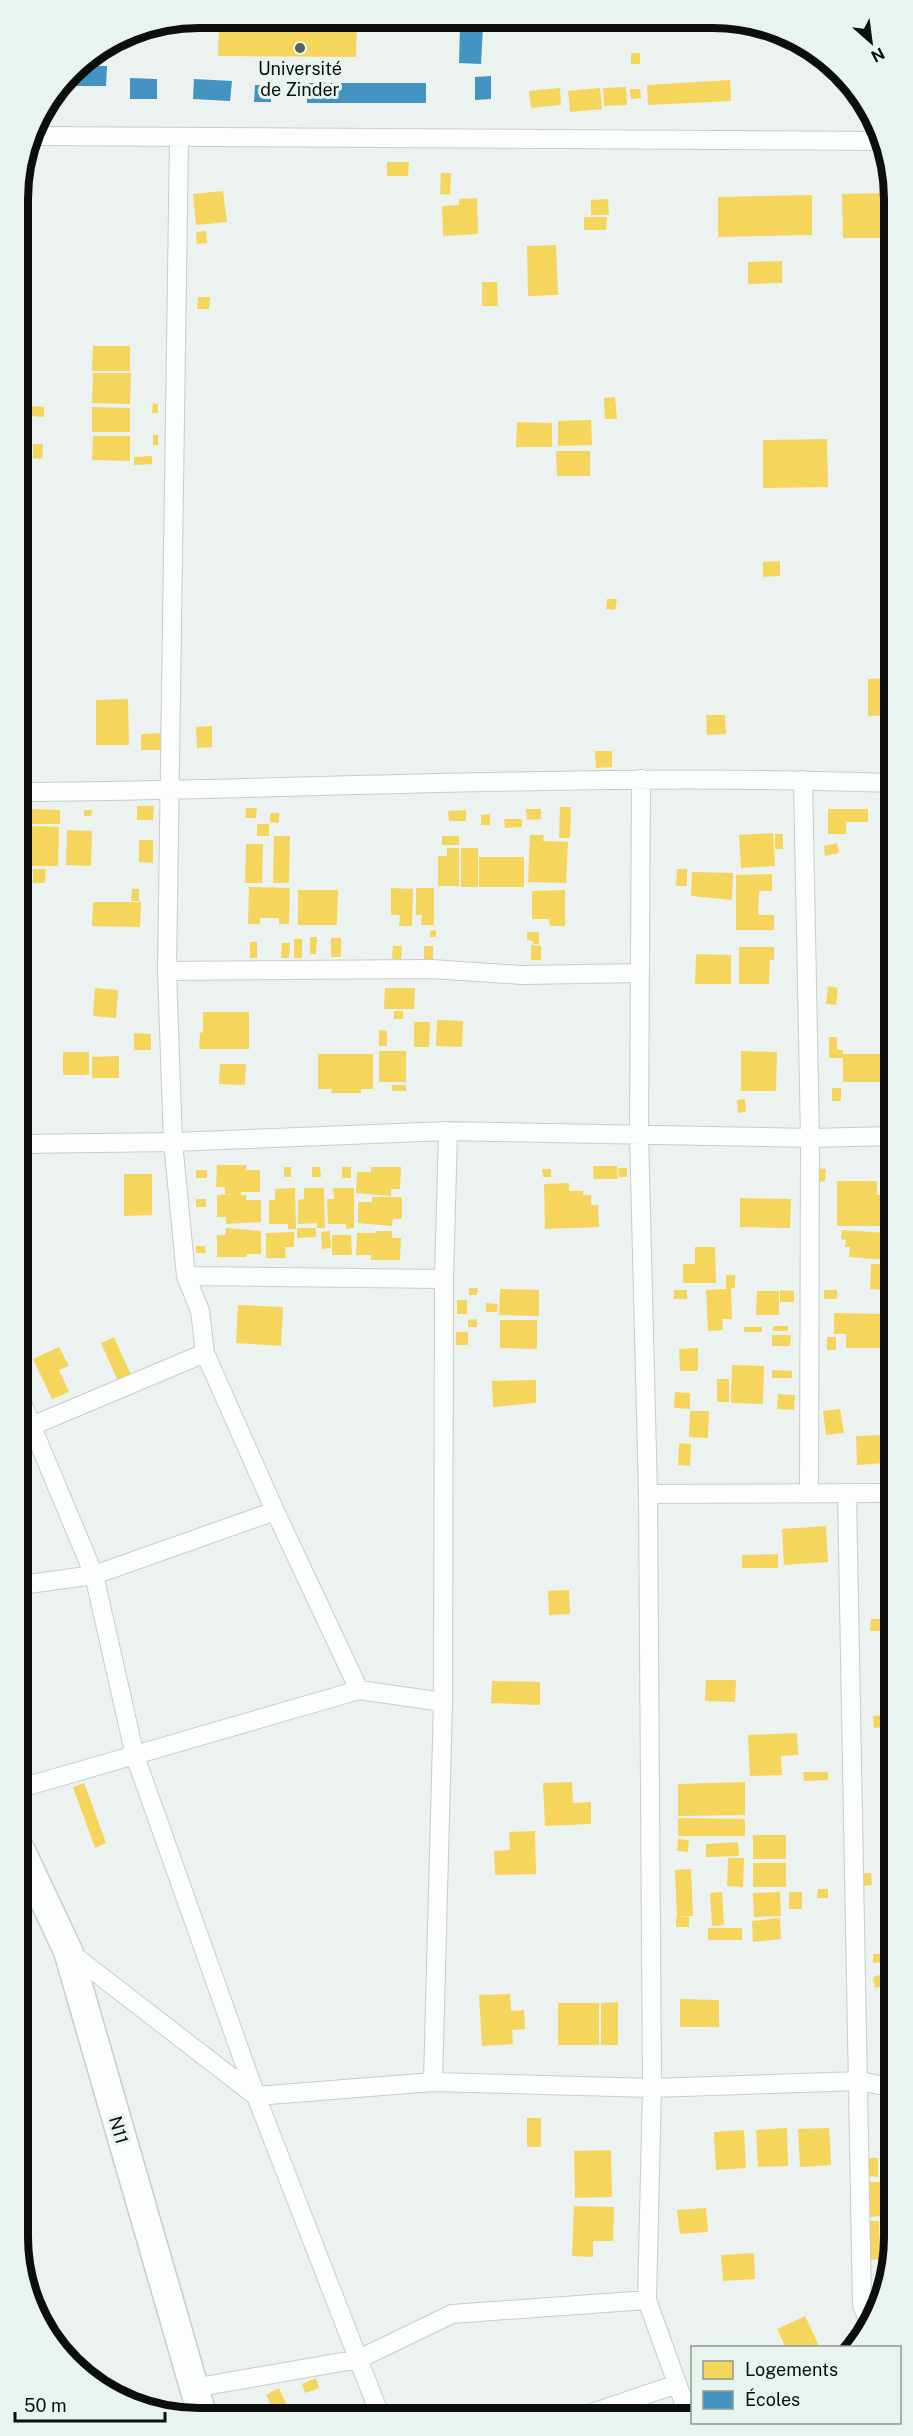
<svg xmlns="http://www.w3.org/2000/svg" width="913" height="2436" viewBox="0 0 913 2436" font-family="'Public Sans',sans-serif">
  <rect width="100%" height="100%" fill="#ecf2ef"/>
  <path fill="#f6d55c" d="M219,22l138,2 -1,33 -138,-1z
    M631,53h9v11h-9z
    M730,80l1,21 -83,4 -1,-20z
    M626,87l1,18 -23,1 -1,-18z
    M560,88l1,17 -30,3 -2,-17z
    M600,88l2,21 -32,3 -2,-21z
    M630,89h10l1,9 -10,1z
    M387,162h22l-1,14h-21z
    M441,173h10l-1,22 -10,-1z
    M223,191l4,31 -31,3 -3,-31z
    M891,193l1,45h-49l-1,-44z
    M812,195v40l-94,2v-40z
    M477,198l1,36 -35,2 -1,-30 17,-1v-6z
    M608,199l1,16h-18v-15z
    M584,217h23l-1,13h-22z
    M206,231l1,12 -10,1 -1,-12z
    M556,245l2,50 -30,1 -1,-50z
    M782,261v22l-34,1v-22z
    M482,282h15l1,24h-16z
    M198,297h12l-1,12h-12z
    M93,346h37v25h-38z
    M93,373h38l-1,31 -38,-1z
    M615,397l2,22h-12l-1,-21z
    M153,403l5,1v9h-6z
    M32,406l12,1v10l-12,-1z
    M92,407l38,1v24h-38z
    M591,420l1,25 -34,1v-25z
    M517,422l35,1v24h-36z
    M153,435h5v10h-5z
    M93,436h37v25l-38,-1z
    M827,439l1,48 -65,1v-48z
    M33,444h10l-1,15 -9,-1z
    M556,451h34v25h-33z
    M152,456v8l-18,1v-8z
    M780,561v15l-17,1v-15z
    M607,599h10l-2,11 -9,-1z
    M892,678v37l-24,1v-37z
    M128,699l1,46h-33v-45z
    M706,715h19l1,19 -19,1z
    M212,726v21l-15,1 -1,-21z
    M164,733v17h-23v-16z
    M595,751h17v16l-16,1z
    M137,806h17l-1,14h-16z
    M560,807h11l-1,31h-11z
    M246,808h11l-1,10h-11z
    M32,809l28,1v14h-29z
    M526,809h15v10l-14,1z
    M828,809h40v13h-22v12h-18z
    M84,810h8l-1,6h-7z
    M466,810v11h-17l-1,-10z
    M270,813h9v10l-9,-1z
    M490,814v11h-9v-10z
    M504,819h18v8l-17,1z
    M257,824h12v12h-12z
    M32,826l27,1 -1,39h-27z
    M67,830l25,1 -1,35 -25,-1z
    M773,833l2,33 -34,2 -2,-33z
    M775,834h8v15h-8z
    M530,835h14l-1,6 25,1 -2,41 -38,-1z
    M274,836h16l-1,47h-16z
    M442,836h17v9h-17z
    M139,840h14v23l-14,-1z
    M837,843l2,10 -14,3 -1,-10z
    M246,844h17l-1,39h-17z
    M447,848h12v38h-21v-30h9z
    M461,848h17v39h-17z
    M479,857h45v30h-45z
    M33,869h13l-1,14h-12z
    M677,869h10v17h-11z
    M692,872l41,1 -1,27 -41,-4z
    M772,874v17h-13l-1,24h16v15h-38v-55z
    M249,887l41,1 -1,36h-10v-6h-19v6h-12z
    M391,888l22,1 -1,37h-13l1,-11h-9z
    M416,888h18v37h-13l1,-10h-6z
    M132,889h7v12h-8z
    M298,890h40l-1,35h-39z
    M565,890v36h-15l-1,-7h-17v-28z
    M93,902h48l-1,25 -48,-1z
    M436,930v7h-6v-6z
    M527,932h12v12h-6v-3l-6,-1z
    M310,937h7l-1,17h-6z
    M331,938h10v19h-10z
    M294,939h8v19h-8z
    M250,942h7v16h-7z
    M282,943h8l-1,15h-8z
    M531,945l10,1v14h-10z
    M393,946h9l-1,13h-9z
    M424,946h9v14l-9,-1z
    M739,947h35v13h-4l-1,24h-30z
    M696,954l35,1v29h-36z
    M828,986l10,2 -2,17 -10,-1z
    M95,988l23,2 -2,28 -23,-2z
    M385,988h30l-1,21h-30z
    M394,1011h9v8h-9z
    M203,1012h46v37h-50l1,-16 3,-1z
    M437,1020l26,1 -1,26 -26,-1z
    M414,1022h16l-1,25h-15z
    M379,1030l8,1v15h-8z
    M134,1033l17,1v16h-17z
    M829,1037h8v13h6v4h37v28h-37v-24h-14z
    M379,1051h27v31h-27z
    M741,1051l36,1 -1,39h-35z
    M63,1052h26v23h-26z
    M318,1054h55v35h-12v4h-30l1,-4h-14z
    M119,1056v22h-27v-21z
    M890,1056h3v19h-4z
    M220,1064h26l-1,21 -26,-1z
    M392,1085h14v6h-14z
    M832,1088h9v13h-9z
    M745,1099l1,13 -8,1 -1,-13z
    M217,1165h29v5h14v22h-19v3h5v5h15v22l-35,2v-7h-9v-22l19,-1h-11v-7h-9z
    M593,1166h24l1,13h-24z
    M284,1167h7v10h-7z
    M312,1167h8l1,10h-9z
    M342,1167h9v11h-9z
    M371,1167h30l-1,22h-9v7l-35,-3 1,-21h14z
    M618,1168h9v9h-8z
    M817,1168l9,1 -1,12 -8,1z
    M542,1169h9v8h-8z
    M196,1170h11v8h-11z
    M124,1174h28v41l-28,1z
    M837,1181h40v14h5v31h-45z
    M569,1183v8h14v4h8v10h7l1,22 -54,2 -1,-45z
    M295,1188l1,41h-8v-5h-19v-24h6v-11z
    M304,1188h20l1,40h-8v-5l-19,1v-24l6,-1z
    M333,1188h21v40l-8,1v-5h-18l-1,-25h7z
    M372,1197h30v22h-9l-1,7 -34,-3v-21h14z
    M740,1198l51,1 -1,29 -50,-1z
    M196,1199h10v8h-10z
    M226,1228l35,3v23h-14l-1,3h-29v-22h9z
    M297,1228h19v9l-19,1z
    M842,1230l45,3 -2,27 -36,-3 1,-10h-5l1,-7 -5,-1z
    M330,1231l1,17 -9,1 -1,-17z
    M376,1231h16v7h9l-1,22h-29v-5h-15l1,-22h19z
    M294,1232v15h-9l1,11h-20v-25z
    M332,1235h19l1,20h-20z
    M196,1246h9l1,7h-10z
    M695,1247h20l1,36h-33v-19h12z
    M871,1264h12l-1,26 -12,-1z
    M726,1275h9v13h-4l1,31h-10l1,11 -15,1 -2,-41 20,-1z
    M469,1288h9l-1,7h-8z
    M500,1289l39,1v26l-40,-1z
    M674,1290h13v9h-13z
    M780,1290l14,1v11h-14z
    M824,1290h13v9h-13z
    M757,1291h22v24h-23z
    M457,1300h10v14h-10z
    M486,1303l12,1 -1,8h-11z
    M238,1305l45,2 -2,39 -45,-3z
    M834,1313l46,1v34h-34v-14h-12z
    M477,1319v8h-9v-7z
    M500,1320h37v29l-37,-1z
    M773,1326h15v5h-15z
    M744,1327h18v5h-18z
    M456,1332h12v13h-12z
    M772,1335h19l-1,11h-18z
    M114,1337l17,38 -13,6 -17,-38z
    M827,1337h9v13h-9z
    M59,1347l10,19 -10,4 10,22 -17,7 -19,-40z
    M698,1348v23h-18l-1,-22z
    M732,1365l32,1 -1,38 -32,-1z
    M772,1370l20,1v7h-20z
    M717,1379h12v23h-12z
    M536,1380v23l-43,4 -1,-26z
    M675,1392l15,1v16l-16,-1z
    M778,1394l17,1 -1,15 -17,-1z
    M840,1409l4,24 -18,2 -3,-24z
    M690,1411h19l-1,27 -19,-1z
    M884,1435l1,28 -28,2 -1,-29z
    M679,1443l12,1 -1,22 -12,-1z
    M826,1526l2,36 -44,3 -2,-36z
    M778,1554v14h-36v-13z
    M569,1590l1,24 -21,1 -1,-24z
    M871,1619h11l-1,12h-11z
    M706,1680h30l-1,22 -30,-1z
    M492,1681l48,1v23l-49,-2z
    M883,1715l1,12 -10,1 -1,-12z
    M797,1733l1,22 -17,1 1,19 -32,1 -2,-41z
    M803,1772h25v8l-24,1z
    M572,1782l1,21 18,-1v22l-46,2 -2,-43z
    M745,1782v33l-67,1v-32z
    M84,1783l22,60 -11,5 -22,-61z
    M678,1818l67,1v17h-67z
    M535,1831l1,43 -41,1 -1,-24 16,-1 -1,-18z
    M753,1835h33v24h-33z
    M678,1839l11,1 -1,12 -11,-1z
    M738,1842l1,14 -33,1v-13z
    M728,1858h16l-1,29 -16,-1z
    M753,1863h33v24h-33z
    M691,1869l2,47 -16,1 -2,-47z
    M863,1873h8l1,12 -8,1z
    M818,1889h10v9h-11z
    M722,1892l2,33 -12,1 -2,-33z
    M780,1892l1,24 -27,1 -1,-24z
    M789,1892h13v17h-13z
    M676,1917h13v10h-13z
    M780,1918l1,21 -28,3 -1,-21z
    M708,1928h34v12h-34z
    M873,1954h11v8l-11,1z
    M880,1975l2,11 -7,2 -2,-11z
    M510,1994l1,17 13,-1 1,19 -13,1 1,14 -31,2 -3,-51z
    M680,1999l39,1v27h-39z
    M883,1999l11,1v51l-14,-1z
    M618,2002v43h-17v-42z
    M558,2003h41v42h-41z
    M527,2118h14v29h-14z
    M787,2128l1,38 -30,1 -2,-37z
    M829,2128l2,37 -31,2 -2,-38z
    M744,2130l2,38 -30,2 -2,-38z
    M611,2150l1,47 -37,1 -1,-47z
    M869,2158h9v19l-10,-1z
    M869,2182h11l1,34 -11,1z
    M574,2206l40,1 -1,34h-20v16l-21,-1z
    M706,2208l2,24 -28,2 -3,-24z
    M866,2221h13l1,38 -12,1z
    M754,2253l1,26 -32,2 -2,-26z
    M805,2316l15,32h-34l-9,-19z
    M316,2378l3,10 -14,5 -3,-9z
    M279,2388l12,26 -1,1h-14l-10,-20z"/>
  <path fill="#4393c3" d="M460,26l23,1 -2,37 -22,-1z
    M78,66h29l-1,20h-40v-5z
    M491,76v23l-16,1v-23z
    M130,78l27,1v20h-27z
    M194,79l38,2 -2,20 -37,-2z
    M307,83h119v20h-119z
    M255,85h16v17h-17z"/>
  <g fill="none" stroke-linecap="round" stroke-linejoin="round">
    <defs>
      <path id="street" d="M32,136l851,5
        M179,138l-12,833 6,171 13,134 14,35 5,42 70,158 84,179
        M641,779l-2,354 9,361 4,594 -5,212 41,114
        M803,780l7,358 -1,355
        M19,792c291,-2 583,-20 873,-9
        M167,971l264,-2 91,6 117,-2
        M20,1144l153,-2 275,-11 362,7 83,-2
        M186,1276l258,3
        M20,1398l74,177 41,181 121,340 124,319
        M22,1430l183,-77
        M847,1493l15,812 8,20
        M648,1494l245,-1
        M21,1585l73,-10 181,-64
        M21,1788l338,-98 84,12
        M68,1951l188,145 177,-14 219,6 208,-7 34,7
        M433,2082l10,-380 1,-423 4,-148
        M193,2388l166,-29 93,-45 195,-14
        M589,2414l88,-30"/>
      <path id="primary" d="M21,1851l47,100 134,464"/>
    </defs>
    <use href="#street" stroke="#c8cdca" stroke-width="20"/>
    <use href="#primary" stroke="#c8cdca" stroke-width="31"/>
    <use href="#street" stroke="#fcfdfd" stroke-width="18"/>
    <use href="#primary" stroke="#fcfdfd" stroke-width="28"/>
  </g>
  <circle fill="#5a5e5c" stroke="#eaf4ee" stroke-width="2" cx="300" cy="48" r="6"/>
  <g text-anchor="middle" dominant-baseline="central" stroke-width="6" stroke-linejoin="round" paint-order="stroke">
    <g font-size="18" fill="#0c0f0d" stroke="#eaf4ee">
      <text x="300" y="68">Université<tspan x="300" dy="21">de Zinder</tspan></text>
    </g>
    <g font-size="18" fill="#0c0f0d" stroke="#eaf4ee">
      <text transform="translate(119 2130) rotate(74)">N11</text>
    </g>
  </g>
  <path d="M0 0H913V2436H0ZM199 28H713A171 171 0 0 1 884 199V2237A171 171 0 0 1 713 2408H199A171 171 0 0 1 28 2237V199A171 171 0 0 1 199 28Z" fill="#eaf4ee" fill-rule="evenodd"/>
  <path fill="none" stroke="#0c0f0d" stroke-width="8" d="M199 28H713A171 171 0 0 1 884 199V2237A171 171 0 0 1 713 2408H199A171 171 0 0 1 28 2237V199A171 171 0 0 1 199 28Z"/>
  <rect x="691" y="2346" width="210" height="78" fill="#eaf4ee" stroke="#919894" stroke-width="1.5"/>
  <rect x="703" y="2361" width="30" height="18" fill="#f6d55c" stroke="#919894" stroke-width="1.5"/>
  <text x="745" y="2376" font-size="18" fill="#0c0f0d">Logements</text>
  <rect x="703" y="2391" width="30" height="18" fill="#4393c3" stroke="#919894" stroke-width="1.5"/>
  <text x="745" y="2406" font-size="18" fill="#0c0f0d">Écoles</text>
  <g transform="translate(871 42) rotate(152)" stroke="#eaf4ee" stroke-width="4.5" paint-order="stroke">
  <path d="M0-4.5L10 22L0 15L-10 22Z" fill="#0c0f0d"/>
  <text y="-9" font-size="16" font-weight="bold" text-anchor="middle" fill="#0c0f0d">N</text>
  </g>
  <path d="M15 2412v9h150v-9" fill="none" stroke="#0c0f0d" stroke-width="3"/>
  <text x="24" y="2412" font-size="18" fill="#0c0f0d" stroke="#eaf4ee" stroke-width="4.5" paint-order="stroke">50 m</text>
</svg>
